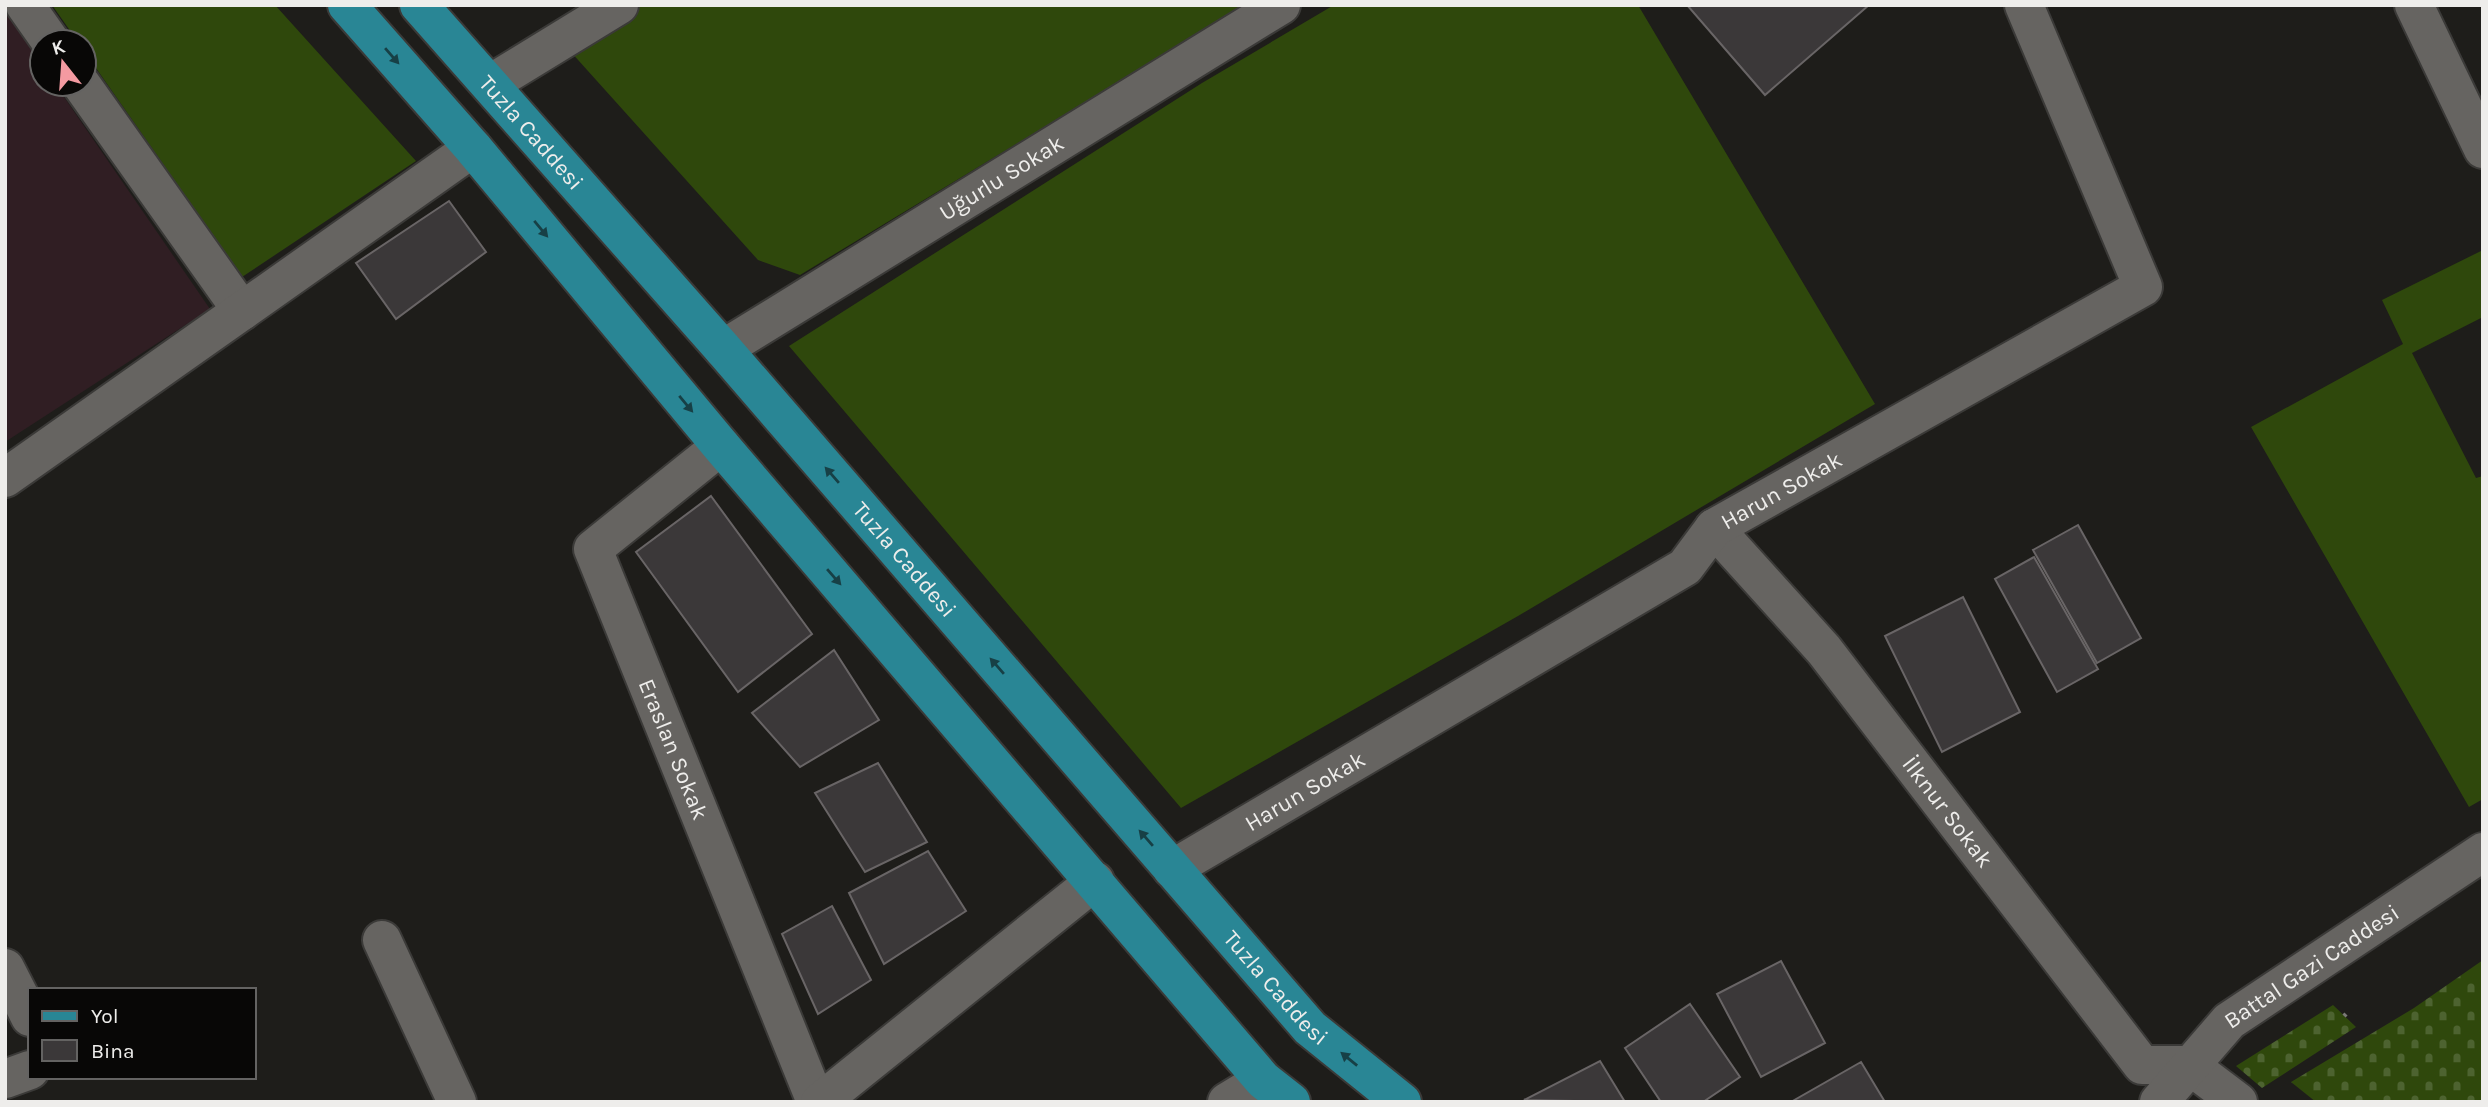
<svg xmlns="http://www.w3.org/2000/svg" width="2488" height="1107" viewBox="0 0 2488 1107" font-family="Karla,sans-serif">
  <defs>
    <pattern id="cemetery-stones" width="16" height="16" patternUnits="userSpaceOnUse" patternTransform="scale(1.75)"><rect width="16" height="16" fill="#2f480c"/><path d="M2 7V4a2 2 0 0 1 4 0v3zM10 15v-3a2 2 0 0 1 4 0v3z" fill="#4d6330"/></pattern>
  </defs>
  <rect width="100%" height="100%" fill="#1e1d1a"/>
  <path fill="#301e23" d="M5,11l37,54v19h13l155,225 -205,133z"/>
  <path fill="#2f480c" d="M52,5h223l141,156 -174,116 -158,-226v-9h-6z
    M622,5h624l-446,270 -42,-15 -197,-219z
    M1334,5h304l237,399 -357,212 -337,192 -392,-462 413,-263z
    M2483,250v67l-71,36 64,125 7,-2v323l-14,8 -218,-380 152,-83 -21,-44z"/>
  <path fill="url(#cemetery-stones)" d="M2483,960v142h-167l-25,-20 123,-74z
    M2333,1005l23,22 -94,61 -26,-22z"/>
  <path fill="#3b3839" stroke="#696566" stroke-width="2" d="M1687,5h182l-104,90z
    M449,201l37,51 -90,67 -40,-56z
    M711,496l101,138 -74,58 -102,-140z
    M2078,525l63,113 -44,25 -64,-113z
    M2034,557l64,112 -41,23 -62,-113z
    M1963,597l57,115 -78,40 -57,-116z
    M834,650l45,70 -79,47 -48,-54z
    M878,763l49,79 -62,30 -50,-79z
    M928,851l38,60 -82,53 -35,-71z
    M832,906l39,74 -53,34 -36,-80z
    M1781,961l44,82 -64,34 -44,-83z
    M1690,1004l50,73 -37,25h-42l-36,-54z
    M1600,1061l25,41 -101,-2z
    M1861,1062l24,40h-94z"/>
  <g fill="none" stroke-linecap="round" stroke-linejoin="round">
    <defs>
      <g id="minor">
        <path d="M25,5l26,37"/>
        <path d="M2414,5l69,144"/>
        <path d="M81,84l161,227"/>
        <path d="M490,84l129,-79"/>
        <path id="s1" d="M723,349l558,-344"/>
        <path id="s2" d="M721,446l-128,103 223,553"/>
        <path d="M5,478l468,-330"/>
        <path id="s3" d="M1714,528l110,122 318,415h47l49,37"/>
        <path id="s4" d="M1172,869l513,-302 29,-39 429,-241 -119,-282"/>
        <path d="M382,940l75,162"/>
        <path d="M5,968l25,49"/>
        <path d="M5,1079l25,-9"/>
        <path d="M820,1102l275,-221"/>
        <path d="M1227,1102l36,-22"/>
      </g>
      <g id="tertiary">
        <path id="s5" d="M2159,1102l70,-81 254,-169"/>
      </g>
      <g id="primary">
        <path d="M347,5l126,143 248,298 542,634 28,22"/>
        <path id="s6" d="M419,5l304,344 587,679 92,74"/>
      </g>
    </defs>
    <use href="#minor" stroke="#3b3a38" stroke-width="42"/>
    <use href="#tertiary" stroke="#3b3a38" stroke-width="42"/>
    <use href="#primary" stroke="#3b3a38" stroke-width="42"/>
    <path stroke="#7b7a77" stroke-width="4.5" stroke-dasharray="3.5 5" stroke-linecap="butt" d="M2344,1016l2,-2"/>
    <use href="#minor" stroke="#666461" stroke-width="38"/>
    <use href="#tertiary" stroke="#666461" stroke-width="38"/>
    <use href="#primary" stroke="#298695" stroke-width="38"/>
  </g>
  <defs><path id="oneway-solid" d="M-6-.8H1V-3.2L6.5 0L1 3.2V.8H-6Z" transform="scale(1.75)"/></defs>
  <g fill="#174046">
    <use href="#oneway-solid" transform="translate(392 56) rotate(49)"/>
    <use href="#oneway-solid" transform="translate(541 229) rotate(50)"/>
    <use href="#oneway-solid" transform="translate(686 404) rotate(50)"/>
    <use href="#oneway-solid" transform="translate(832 475) rotate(-131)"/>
    <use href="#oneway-solid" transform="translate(834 577) rotate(49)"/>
    <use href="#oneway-solid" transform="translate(997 666) rotate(-131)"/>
    <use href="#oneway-solid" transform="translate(1146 838) rotate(-131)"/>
    <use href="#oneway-solid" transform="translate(1349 1059) rotate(-141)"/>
  </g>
  <g text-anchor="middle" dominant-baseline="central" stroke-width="7" stroke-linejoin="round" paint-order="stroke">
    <g font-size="23" fill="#eeedeb" stroke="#080706">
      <text stroke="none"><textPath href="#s6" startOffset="170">Tuzla Caddesi</textPath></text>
      <text stroke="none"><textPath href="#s1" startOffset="327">Uğurlu Sokak</textPath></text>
      <text stroke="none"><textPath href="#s4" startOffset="721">Harun Sokak</textPath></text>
      <text stroke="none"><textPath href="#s6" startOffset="737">Tuzla Caddesi</textPath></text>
      <text stroke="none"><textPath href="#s2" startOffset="380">Eraslan Sokak</textPath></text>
      <text stroke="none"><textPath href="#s4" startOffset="154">Harun Sokak</textPath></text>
      <text stroke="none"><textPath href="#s3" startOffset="368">İlknur Sokak</textPath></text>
      <text stroke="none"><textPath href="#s5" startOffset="206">Battal Gazi Caddesi</textPath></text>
      <text stroke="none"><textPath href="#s6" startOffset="1304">Tuzla Caddesi</textPath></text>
    </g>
  </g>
  <rect width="2488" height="1107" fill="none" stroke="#eeedeb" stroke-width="14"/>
  <rect x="28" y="988" width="228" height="91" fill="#080706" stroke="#646362" stroke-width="2"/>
  <rect x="42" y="1011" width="35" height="10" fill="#298695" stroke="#646362" stroke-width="2"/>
  <text x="91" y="1023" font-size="21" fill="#eeedeb">Yol</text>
  <rect x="42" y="1040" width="35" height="21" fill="#3b3839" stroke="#646362" stroke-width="2"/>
  <text x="91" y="1058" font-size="21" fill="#eeedeb">Bina</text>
  <g transform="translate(63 63) rotate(343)"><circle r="33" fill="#080706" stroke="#646362" stroke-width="2"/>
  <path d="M0-5L12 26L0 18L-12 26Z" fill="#f49aa1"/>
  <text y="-10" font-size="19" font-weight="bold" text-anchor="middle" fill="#eeedeb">K</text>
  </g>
</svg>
